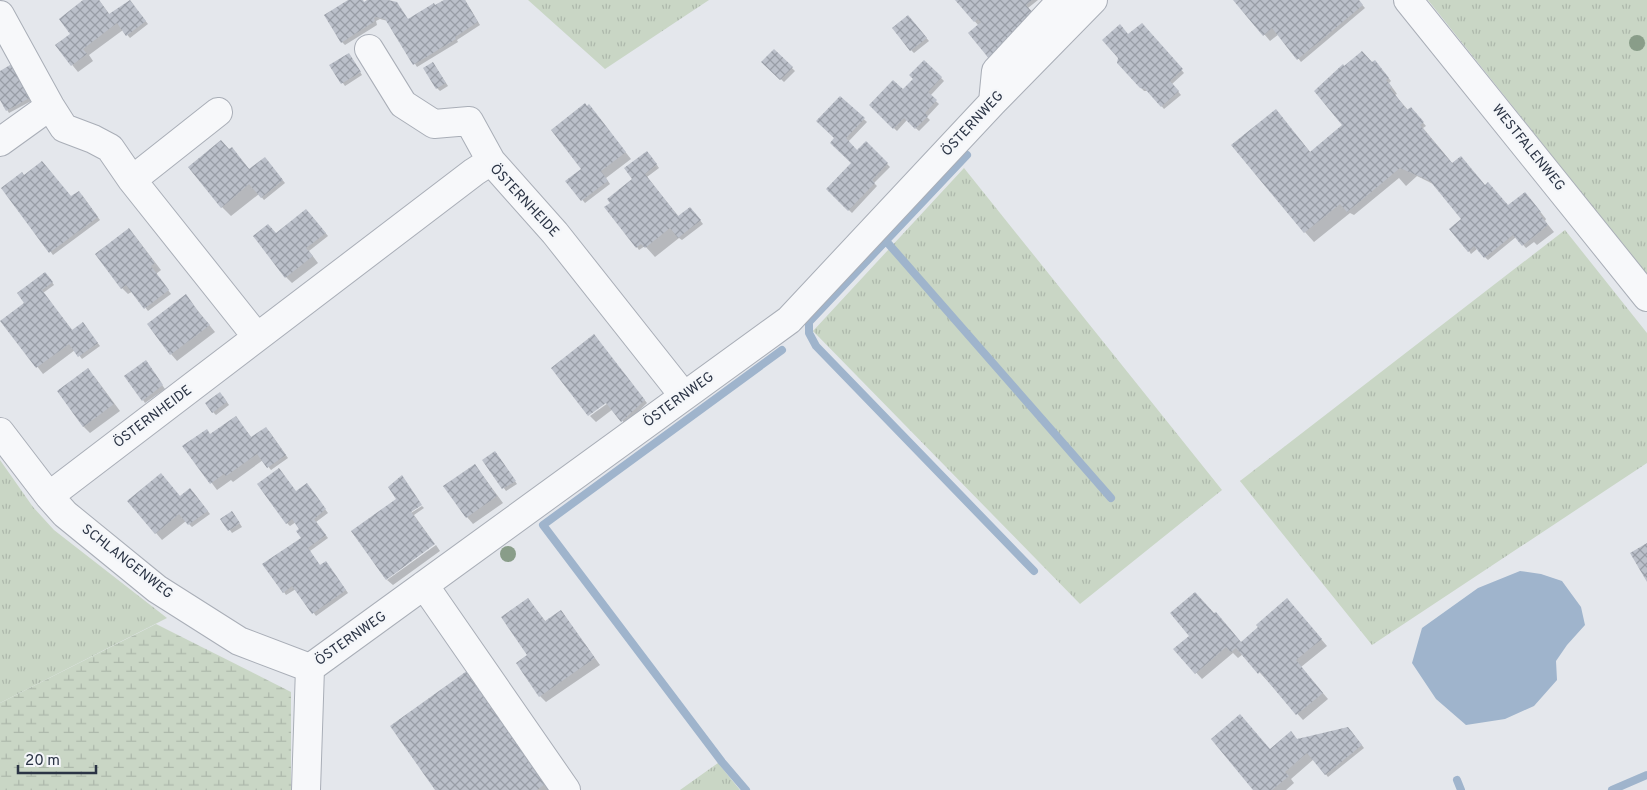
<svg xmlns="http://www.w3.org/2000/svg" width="1647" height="790" viewBox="0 0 1647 790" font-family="Overpass,sans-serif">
  <defs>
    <pattern id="grass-tufts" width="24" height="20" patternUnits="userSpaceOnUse" patternTransform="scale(1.25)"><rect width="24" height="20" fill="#c9d6c5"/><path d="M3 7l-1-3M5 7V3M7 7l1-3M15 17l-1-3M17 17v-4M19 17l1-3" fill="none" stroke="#adb8ab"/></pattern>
    <pattern id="wetland-marsh" width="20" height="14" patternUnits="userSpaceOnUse" patternTransform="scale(1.25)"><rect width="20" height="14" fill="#c9d6c5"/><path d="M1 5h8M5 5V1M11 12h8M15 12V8" fill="none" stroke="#adb8ab"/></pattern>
    <pattern id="building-cross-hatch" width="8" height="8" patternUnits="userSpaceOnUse" patternTransform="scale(1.25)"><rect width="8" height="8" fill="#bbc0ca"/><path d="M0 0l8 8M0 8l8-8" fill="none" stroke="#989da6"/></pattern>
  </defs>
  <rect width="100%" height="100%" fill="#e4e7ec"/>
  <path fill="url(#grass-tufts)" d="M528,0h181l-104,69z
    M1428,0h219v275z
    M964,168l258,322 -142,114 -267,-273z
    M1565,230l82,103v130l-275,182 -132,-164z
    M0,460l33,47 21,23 113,88 -167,85z
    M718,763l22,27h-60z"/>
  <path fill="url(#wetland-marsh)" d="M156,624l135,68v98h-291v-87z"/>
  <path fill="#9fb4cc" d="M1520,571l21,3 21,7 19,26 4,18 -18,20 -11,16 1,19 -23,26 -29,13 -39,6 -30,-26 -24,-36 10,-35 56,-40z"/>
  <path fill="#0003" d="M86,0h13l11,15 22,-11 16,20 -18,14 -7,-8 -34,25 4,6 -15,11 -22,-27 15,-11z
    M350,0h12l2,3 5,-3h13l26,21 37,-21h20l15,25 -23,15 1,2 -41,25 -29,-46 -8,-2 -4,2 1,4 -32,20 -3,-3z
    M957,0h81l-10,8 7,8 -13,12 -44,-3z
    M1235,0h123l7,8 -64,54 -22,-28 -9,7z
    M910,19l19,22 -15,12 -3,-3z
    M1142,24l42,49 -12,11 9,11 -17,14 -15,-18h-5l-25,-28 10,-27z
    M774,51l21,20 -11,11 -21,-20z
    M351,57l11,18 -17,11 -15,-21z
    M924,61l20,20 -14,15 9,8 -12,13 3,3 -11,11 -12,-11 -10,11 -27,-26 33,-14 11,-12z
    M1372,63l5,1 14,17 -2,2 8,11 -2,1 13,15 5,1 13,15 -3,2 30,36 32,22 25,23 21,-9 15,19 -1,2 9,11 -17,13 -3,-3 -8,6 -10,-11 -28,23 -11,-11 -6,5 -2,-3 -6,-32 -30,-35 -16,-8 -11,10 -7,-8 -45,37 -4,-2 -36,29 -9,-10 -29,-121 35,42 33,-28z
    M435,66l13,20 -8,5 -3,-3z
    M0,72l35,27 -26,14 -9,-15z
    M840,98l27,24 -19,20 9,10 9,-9 24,24 -16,16 3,3 -25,27 -25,-24 26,-26 -17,-25z
    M589,106l42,53 -25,19 4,6 -25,19 -19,-22 17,-12 4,-62z
    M232,149l18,21 18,-8 17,21 -21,17 -5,-6 -28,22 -9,-9 8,-57z
    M650,155l9,13 -12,9 32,40 14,-6 10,13 -21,16 -3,-2 -24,19 -10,-11 -6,4 -2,-3 -26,-44 22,-24z
    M24,176l47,22 11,-3 18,25 -47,35 -20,-27z
    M309,213l19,23 -19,15 9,12 -26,20 -6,-6z
    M135,236l26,34 -5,4 15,20 -23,17 -15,-20 -5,3 -6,-6 -25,-34z
    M48,276l6,9 -11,8 30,38 12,-4 15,19 -18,13 -7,-9 -32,24 -41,-53 24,-18z
    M186,296l29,36 -38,29 -6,-7z
    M616,364l31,39 -22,21 -12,-15 -17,13 -6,-6 18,-13z
    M148,365l17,24 -20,14 -2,-3z
    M94,376l26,35 -30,22 -6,-6z
    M223,396l6,9 -13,10 -3,-3z
    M235,417l17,21 17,-7 19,27 -17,12 -8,-10 -30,22 -2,-2 -14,10 -33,-44 27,-11z
    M495,452l22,32 -11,7 -22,-31z
    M475,465l28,38 -30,21 -6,-7z
    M309,488l19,25 -12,9 12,16 -18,13 10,15 8,-1 20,28 -32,23 -20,-27 -10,6 -2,-3 19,-53 -2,-10 -5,-7 -6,4 -3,-3 9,-30z
    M193,492l17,22 -18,13 -6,-6 -24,19 -33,-39 51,-4z
    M398,499l13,11v3l11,-7 2,2 -10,7 20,28z
    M235,516l7,11 -10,6 -10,-14z
    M436,545l4,6 -47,34 -6,-5z
    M528,599l18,23 15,-11 39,54 -54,37 -6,-6 -11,-41z
    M1293,606l34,40 -26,21 27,32 -25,21 -60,-66 -5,4 -5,-5 -31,26 -27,-30 66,-6z
    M470,670l82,120h-116z
    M1351,731l13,17 -36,29 -14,-18 -23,20 3,4 -8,7h-32l16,-40 21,-17 7,7z"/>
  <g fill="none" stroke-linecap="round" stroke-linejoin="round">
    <path stroke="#9fb4cc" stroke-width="8" d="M967,155l-158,167v11l7,13 218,225
      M886,241l225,257
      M1457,780l4,10
      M746,790l-24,-28 -179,-237 239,-175
      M1612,790l35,-15"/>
  </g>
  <path fill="url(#building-cross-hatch)" d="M83,0h16l10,14 21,-14 16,21 -20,15 -9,-13 -34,26 4,5 -16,12 -16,-21 15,-11 -11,-15z
    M348,0h15l1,2 3,-2h21l9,2 11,17 26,-16 1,2 9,-5h21l13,22 -23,15 1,2 -43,26 -28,-46 -9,-2 -2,1 1,3 -34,22 -17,-28z
    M955,0h77l-6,5 7,8 -13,11 6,8 -35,29 -23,-28 13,-11 -3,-3 -4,3z
    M1233,0h126l4,5 -66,55 -25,-32 -9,8z
    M908,15l19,23 -17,13 -18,-23z
    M1142,23l41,46 -13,12 9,10 -18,16 -16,-18 -5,-1 -23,-25 1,-5 -16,-18 18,-16 8,10z
    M774,49l19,18 -13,13 -19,-18z
    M1362,51l10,11 3,-2 14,18 -3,2 6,7 -2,1 17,22 4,-3 13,15 -4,3 32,38 9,-7 24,29 3,-3 20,23 17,-13 16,20 -2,1 9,12 -26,21 -9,-11 -29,23 -10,-12 -6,6 -19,-23 12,-10 -31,-38 -30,-13 -53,44 -7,-8 -36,29 -73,-88 45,-36 34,43 32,-27 -28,-34 29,-27 1,2z
    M349,53l12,19 -20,12 -12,-19z
    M924,60l18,17 -14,15 9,8 -12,13 3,3 -13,13 -11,-11 -11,11 -24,-24 24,-25 10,9 10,-10 -4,-4z
    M15,62l18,34 -27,15 -6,-11v-29z
    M433,62l13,21 -10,6 -13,-21z
    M840,96l25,22 -19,20 11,12 9,-9 22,22 -16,17 3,3 -27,28 -22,-22 25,-26 -21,-20 4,-5 -18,-17z
    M585,103l2,3 2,-2 37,48 -25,19 7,10 -27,20 -16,-20 16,-12 -30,-39z
    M221,140l8,9 3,-2 17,22 16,-12 18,23 -22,18 -12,-14 -28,24 -33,-41z
    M647,151l10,13 -12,10 33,42 12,-9 11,13 -23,18 -8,-10 -25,20 -4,-4 -5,4 -32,-41 6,-4 -3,-4 25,-20 -8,-11z
    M42,161l29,35 8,-5 19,26 -49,36 -48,-65 21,-16 2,3z
    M306,209l20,24 -20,15 7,8 -28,22 -32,-42 15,-12 8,9z
    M129,228l26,35 -4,3 18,24 -25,19 -18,-24 -5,4 -26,-35z
    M45,272l8,10 -11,8 30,40 11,-8 15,21 -20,14 -9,-13 -33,24 -36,-47 24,-18 -7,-10z
    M186,294l14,20 10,11 -40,30 -23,-31z
    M594,334l51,66 -24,22 -15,-19 -18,13 -37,-48z
    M146,360l17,25 -21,16 -18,-25z
    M88,368l26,36 -31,23 -26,-36z
    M220,392l7,10 -15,11 -7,-10z
    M236,416l15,21 15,-10 20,28 -19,13 -10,-14 -31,22 -2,-2 -14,10 -28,-38 25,-17 3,5z
    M495,451l21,30 -14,8 -20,-29z
    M475,464l22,32 -31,22 -23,-32z
    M279,468l17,23 11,-8 19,26 -12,10 12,16 -18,13 12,17 6,-4 20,29 -34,24 -20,-28 -9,7 -21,-29 39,-26 -5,-7 3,-2 -7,-10 -6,5 -29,-40z
    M161,473l19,23 10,-8 18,23 -20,14 -9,-11 -24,20 -28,-33z
    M402,475l20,30 -11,7 24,32 -49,36 -35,-49 45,-32 -8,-12z
    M232,511l8,12 -12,8 -8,-12z
    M1647,543v39l-17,-29z
    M1195,592l19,21 2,-1 25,30 17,-15 -2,-2 31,-27 35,41 -26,21 27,33 -27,22 -36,-43 -2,2 -22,-26 -5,4 -5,-5 -31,27 -22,-25 16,-13 -19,-23z
    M528,598l17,23 16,-11 34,48 -56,39 -23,-34 11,-8 -26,-38z
    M471,668l78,113 -12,9h-102l-45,-64z
    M1240,714l30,35 21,-18 6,8 51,-12 14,18 -37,30 -18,-22 -22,19 4,4 -17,14h-19l-42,-51z"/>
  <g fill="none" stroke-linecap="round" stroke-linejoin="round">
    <defs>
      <path id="minor" d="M1408,0l239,297
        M0,15l50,91 14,22 29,11 17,9 22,32 125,157
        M369,49l34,55 31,20 35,-3 22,40
        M993,102l3,-31 66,-71
        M0,142l50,-36
        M132,180l86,-68
        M0,432l49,64 16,18 92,75 82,52 71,27
        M49,496l425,-324 17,-11 64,72 129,163
        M424,585l142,205
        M306,790l4,-122 479,-348 204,-218 100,-102"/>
    </defs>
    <use href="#minor" stroke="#a9aeb7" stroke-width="30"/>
    <use href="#minor" stroke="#f7f8fa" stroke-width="28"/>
  </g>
  <g fill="#899d89">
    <circle cx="1637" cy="43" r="8"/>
    <circle cx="508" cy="554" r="8"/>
  </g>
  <g text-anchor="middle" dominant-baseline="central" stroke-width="5" stroke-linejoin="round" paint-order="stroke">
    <g font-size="14" fill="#2b3445" stroke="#f4f6f9">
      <text transform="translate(973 124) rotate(-47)">ÖSTERNWEG</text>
      <text transform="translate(1528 148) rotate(51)">WESTFALENWEG</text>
      <text transform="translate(524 201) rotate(47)">ÖSTERNHEIDE</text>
      <text transform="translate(679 400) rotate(-36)">ÖSTERNWEG</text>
      <text transform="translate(153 417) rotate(-37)">ÖSTERNHEIDE</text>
      <text transform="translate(127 562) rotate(38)">SCHLANGENWEG</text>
      <text transform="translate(351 639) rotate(-35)">ÖSTERNWEG</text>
    </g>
  </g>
  <path d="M18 765v8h78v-8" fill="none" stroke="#2b3445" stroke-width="2.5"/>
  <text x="25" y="765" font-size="15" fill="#2b3445" stroke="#f4f6f9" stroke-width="4" paint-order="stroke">20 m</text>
</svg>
